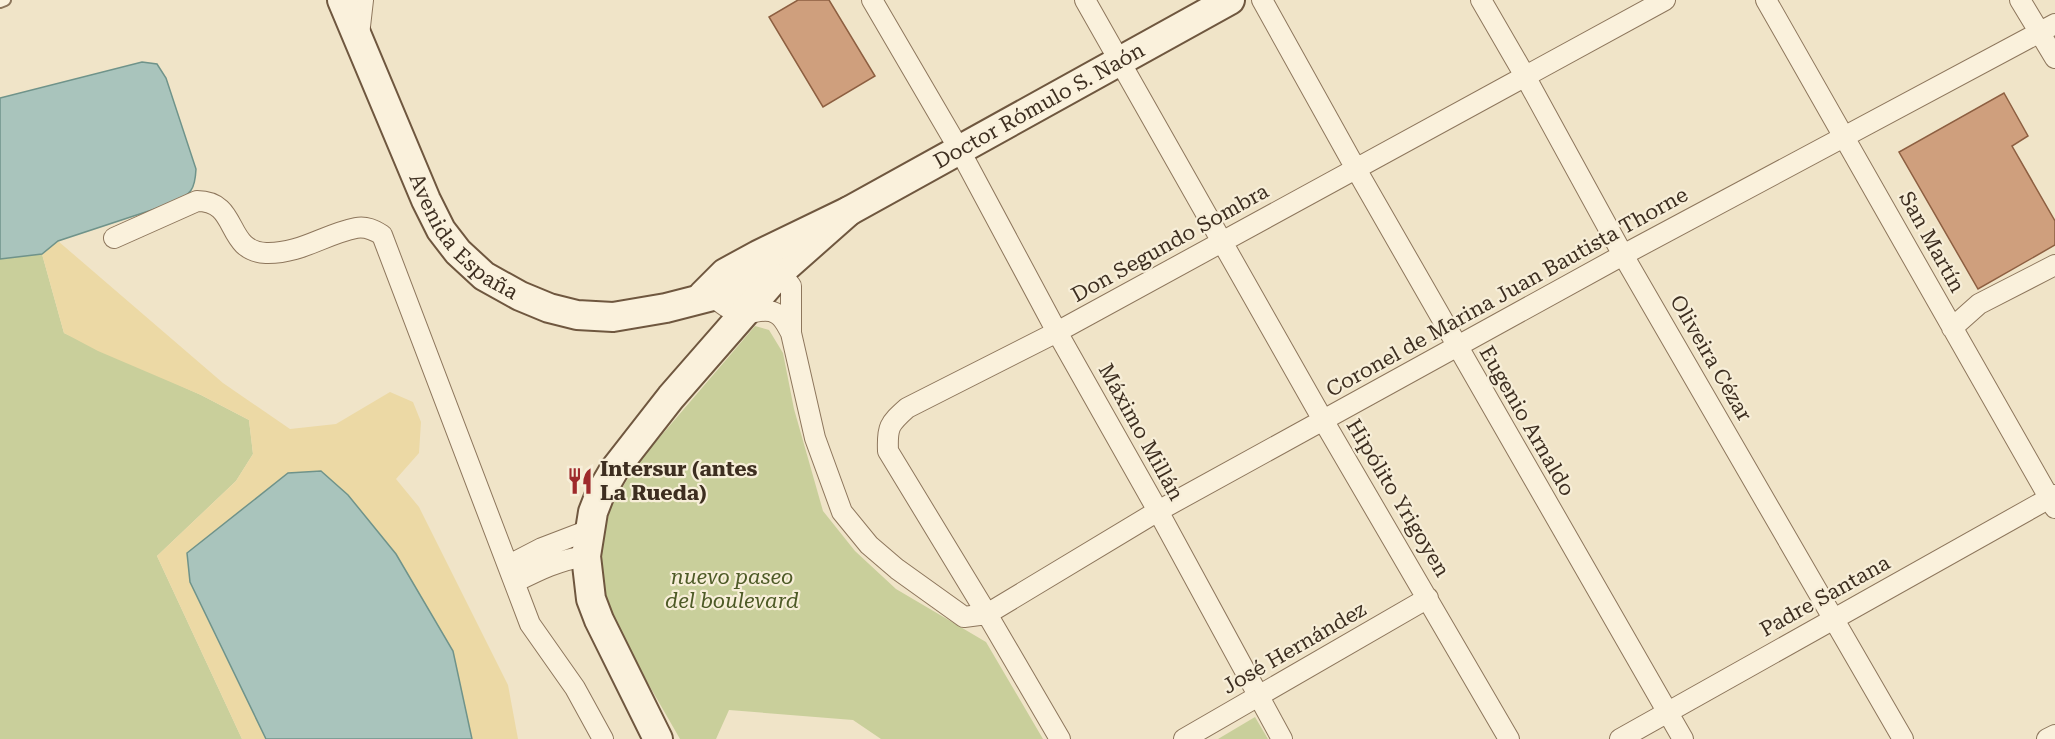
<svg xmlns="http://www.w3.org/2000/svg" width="2055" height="739" viewBox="0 0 2055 739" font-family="'Roboto Serif',serif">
  <rect width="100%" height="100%" fill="#f0e4c8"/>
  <path fill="#c9cf9b" d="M42,254l22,79 137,62 48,25 4,34 -17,27 -79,75 85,183h-242v-480z
    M755,326l14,4 14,23 11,56 29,102 32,40 41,38 90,53 57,97h-162l-28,-19 -124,-10 -13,29h-36l-77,-134 -6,-75 39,-65z
    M1255,717l13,22h-50z"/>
  <path fill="#ecd9a5" d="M58,241l165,142 67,46 46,-5 54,-32 23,10 8,20 -2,31 -23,26 23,28 89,178 10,54h-46l-19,-88 -57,-97 -108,-81 -101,80 27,80 52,106h-24l-85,-183 79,-75 17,-27 -4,-34 -48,-25 -103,-44 -34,-18 -22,-79z"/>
  <path fill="#a9c4bc" stroke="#6f938a" stroke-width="1.5" d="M142,62l15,2 9,14 30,91c-1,21 -5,25 -23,34l-115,38 -16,13 -42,5v-161z
    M321,471l27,24 48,59 57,97 19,88h-206l-76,-157 -3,-29 101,-80z"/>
  <path fill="#cf9f7d" stroke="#8d5f41" stroke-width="1.5" d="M798,0h31l46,76 -52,31 -54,-90z
    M2004,93l24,43 -16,10 43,75v24l-77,44 -79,-137z"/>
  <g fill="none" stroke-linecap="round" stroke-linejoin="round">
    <defs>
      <path id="lane" d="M0,2l5,-2"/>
      <path id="street" d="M872,0l87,149 98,183 101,179 124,228
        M1085,0l238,420 186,319
        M1262,0l94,169 327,570
        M1481,0l44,76 98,179 280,484
        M1665,0l-608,332 -150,76c-18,16 -20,19 -19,43l99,163 171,-103 465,-256 432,-231
        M1766,0l289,508
        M2020,0l35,58
        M359,35l4,-35
        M114,238l83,-37c43,0 27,50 69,52 34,1 59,-19 90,-25 10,-2 18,2 26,7l148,389 45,64 28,51
        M770,264l10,8 11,14v47l24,105 27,74 27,33 28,24 67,48 23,-3 73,125
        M712,295c9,9 21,18 33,18 11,0 22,-6 32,1 7,4 10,12 14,19
        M1952,328l27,-24 76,-39
        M509,565l33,-17 47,-18
        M515,582c24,-12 44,-22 71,-26
        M1184,739l244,-141
        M1620,739l435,-244
        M2047,739l8,-4"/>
      <g id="secondary">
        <path id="s1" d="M342,0l84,200 15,30 17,22 26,24 36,20 29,12 28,7 36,2 53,-9 74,-19 40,-17 69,-61"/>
        <path id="s2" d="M703,295l22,-22 33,-18 91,-44 381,-211"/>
        <path d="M658,739l-59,-119 -8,-21 -5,-43 7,-44 7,-18 14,-24 57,-73 104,-119"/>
      </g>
    </defs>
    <use href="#lane" stroke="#8d765c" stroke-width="14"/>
    <use href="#street" stroke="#8d765c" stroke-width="22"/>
    <use href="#secondary" stroke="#6f573f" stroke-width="32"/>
    <use href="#lane" stroke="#faf1dc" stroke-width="10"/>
    <use href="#street" stroke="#faf1dc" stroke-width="20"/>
    <use href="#secondary" stroke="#faf1dc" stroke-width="28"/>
  </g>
  <defs>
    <symbol id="restaurant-bare" viewBox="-9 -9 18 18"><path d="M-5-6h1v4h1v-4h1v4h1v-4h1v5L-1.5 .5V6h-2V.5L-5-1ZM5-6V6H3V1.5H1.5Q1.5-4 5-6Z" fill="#9e2a2b" stroke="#f7eed8" stroke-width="2.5" paint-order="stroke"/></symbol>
  </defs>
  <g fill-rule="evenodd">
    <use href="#restaurant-bare" x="561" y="462" width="38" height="38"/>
  </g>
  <g text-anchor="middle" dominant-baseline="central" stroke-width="4.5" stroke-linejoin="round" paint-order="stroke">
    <g font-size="21" fill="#3d2e20" stroke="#f7eed8">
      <text stroke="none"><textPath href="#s2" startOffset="387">Doctor Rómulo S. Naón</textPath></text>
      <text stroke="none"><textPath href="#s1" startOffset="270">Avenida España</textPath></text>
      <text transform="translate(1932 242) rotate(61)">San Martín</text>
      <text transform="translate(1170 243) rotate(-29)">Don Segundo Sombra</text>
      <text transform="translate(1507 292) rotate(-29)">Coronel de Marina Juan Bautista Thorne</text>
      <text transform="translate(1711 358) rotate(60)">Oliveira Cézar</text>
      <text transform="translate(1527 421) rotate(60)">Eugenio Arnaldo</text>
      <text transform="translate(1141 432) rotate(61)">Máximo Millán</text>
      <text transform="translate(1398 498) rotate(59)">Hipólito Yrigoyen</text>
      <text transform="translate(1825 596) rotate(-29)">Padre Santana</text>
      <text transform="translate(1294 648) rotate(-30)">José Hernández</text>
    </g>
    <g font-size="21" font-weight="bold" fill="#3d2e20" stroke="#f7eed8" text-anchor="start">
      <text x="600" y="469">Intersur (antes<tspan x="600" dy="24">La Rueda)</tspan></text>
    </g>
    <g font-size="21" font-style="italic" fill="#4d5a26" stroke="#f7eed8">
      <text x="732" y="577">nuevo paseo<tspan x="732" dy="24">del boulevard</tspan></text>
    </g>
  </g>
</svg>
